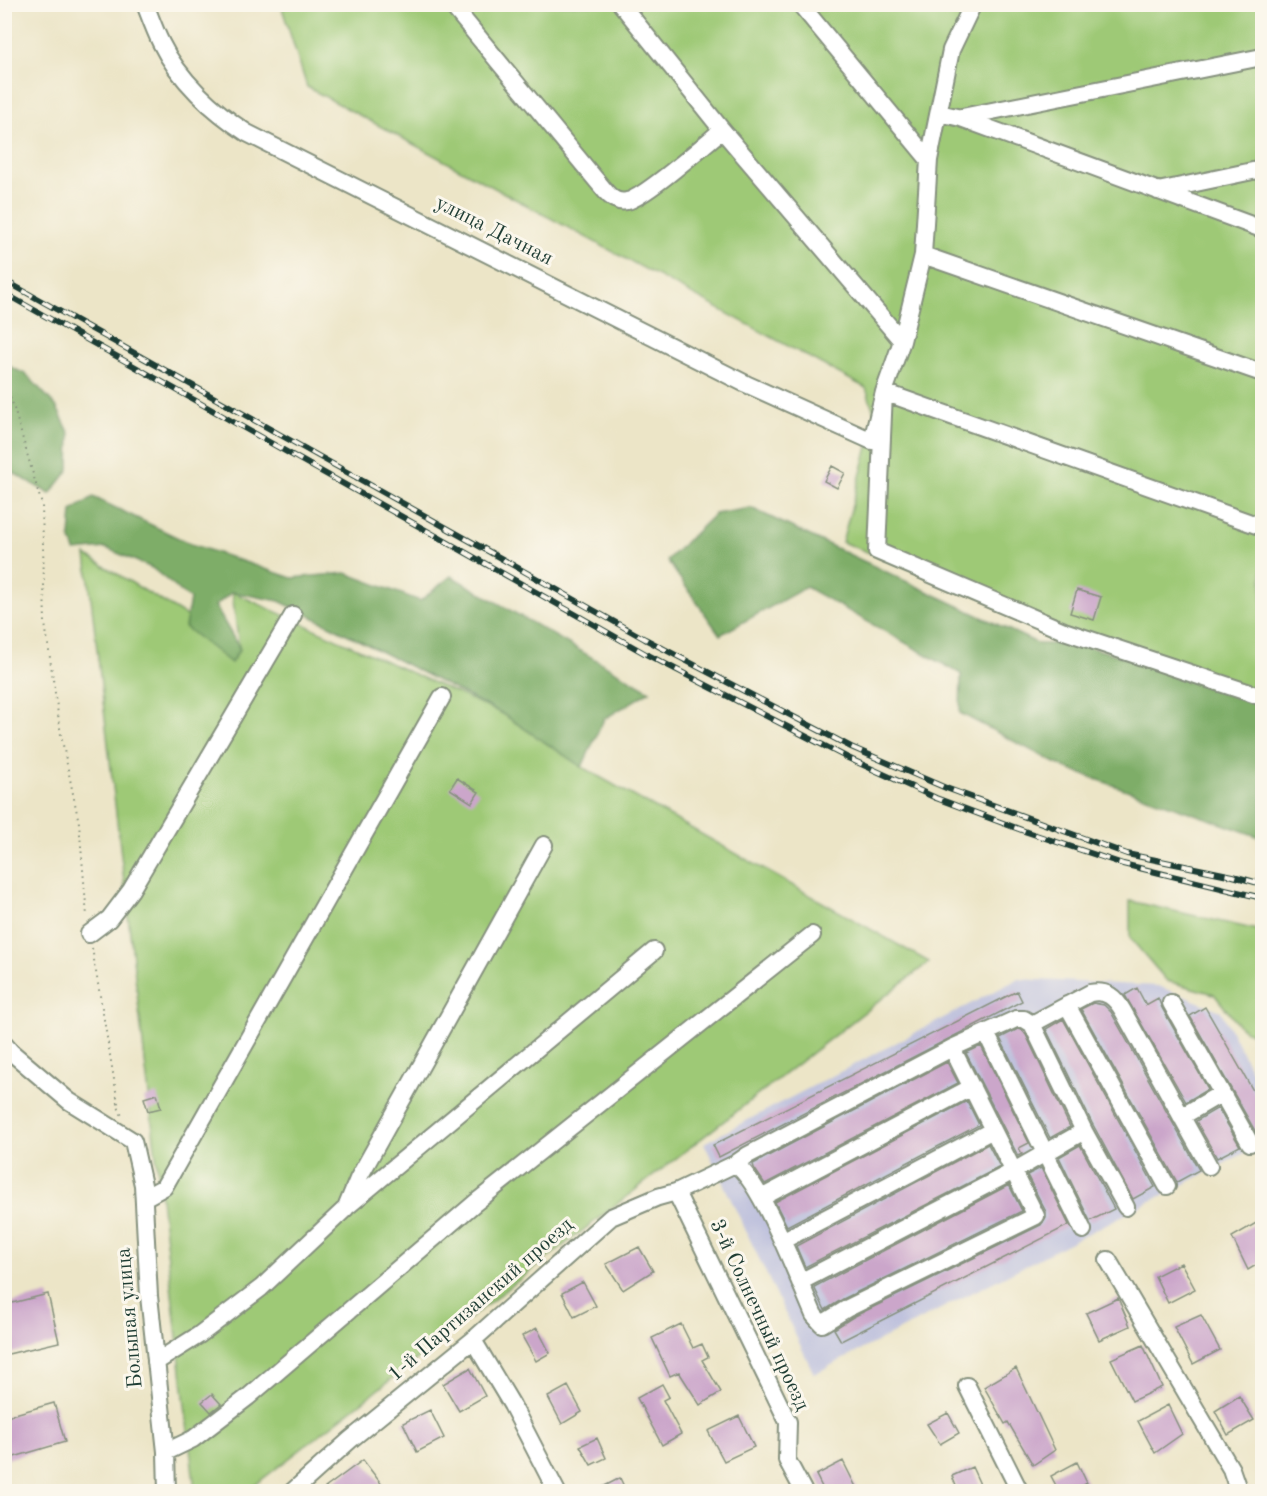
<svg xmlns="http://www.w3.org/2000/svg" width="1267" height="1496" viewBox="0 0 1267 1496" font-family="'Old Standard TT',serif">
  <rect width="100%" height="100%" fill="#fbf7ec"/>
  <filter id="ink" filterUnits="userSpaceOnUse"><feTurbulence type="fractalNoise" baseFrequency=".0167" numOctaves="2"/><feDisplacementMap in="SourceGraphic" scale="12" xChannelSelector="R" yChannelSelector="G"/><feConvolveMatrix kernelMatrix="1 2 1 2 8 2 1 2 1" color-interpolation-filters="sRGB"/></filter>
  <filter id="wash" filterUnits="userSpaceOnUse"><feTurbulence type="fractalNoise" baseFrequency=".008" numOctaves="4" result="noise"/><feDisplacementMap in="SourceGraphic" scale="24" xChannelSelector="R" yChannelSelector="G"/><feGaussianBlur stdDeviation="1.35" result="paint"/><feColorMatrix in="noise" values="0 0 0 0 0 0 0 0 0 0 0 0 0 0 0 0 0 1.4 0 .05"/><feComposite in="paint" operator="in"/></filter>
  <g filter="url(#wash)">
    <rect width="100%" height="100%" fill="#ece5c7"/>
    <path fill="#c0c2dd" d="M1018,979l140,7 63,25 41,81v52l-448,230 -110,-231z"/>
    <path fill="#9ec976" stroke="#5e8355" stroke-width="1.5" d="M281,5h981v702l-420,-165 34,-124 -10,-30 -559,-301z
      M86,555l153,93 -7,-56 269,121 81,54 347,195 -682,529h-52z
      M1130,901l132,30v108l-21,-11 -27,-34 -47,-13 -37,-43z"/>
    <path fill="#7ead67" stroke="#4e754e" stroke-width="1.5" d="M5,364l22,11 29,31 14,28 -1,36 -19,24 -45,-26z
      M93,497l98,47 101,34 54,-5 74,28 31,-25 199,115 -46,28 -22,48 -81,-54 -170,-87 -52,-25 -47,-9 -17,14 25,43 -9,14 -46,-36 5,-28 -38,-31 -46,-20 -31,3 -5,-14 2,-26z
      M751,508l288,136 36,-1 187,53v142l-197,-70 -105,-55 1,-39 -155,-87 -86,48 -53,-75 48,-46z"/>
    <g id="blocks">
      <path fill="#cba6ca" d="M832,466l13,7 -8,15 -13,-7z
        M1077,590l24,7 -7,23 -24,-7z
        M457,778l22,14 -7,11 -22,-14z
        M1137,988l9,17 12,-7 4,10 46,81 -22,13 -61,-107z
        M1017,991l5,10 -303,156 -6,-12z
        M1093,1003l11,2 7,7 88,158 -22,12 -96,-173z
        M1205,1007l58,101v26l-5,2 -68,-120z
        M1063,1019l92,168 -22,12 -41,-76 -46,-94z
        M1018,1029l4,1 4,5 44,92 -20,11 -50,-100z
        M981,1046l48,97 -10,5 3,6 -4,2 -52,-103z
        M947,1062l11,21 -193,101 -11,-16 -1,-4z
        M157,1094l4,14 -13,3 -4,-13z
        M967,1101l12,24 -192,101 -12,-24z
        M1218,1108l22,38 -23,12 -21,-37z
        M988,1144l12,23 -195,100 -9,-21z
        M1080,1145l34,64 -24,12 -31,-64z
        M1041,1168l28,57 -228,116 -7,-12 19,-12 188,-92 5,-8v-5l-19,-37z
        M1009,1185l13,26 -179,88 -18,11 -11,-23z
        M1263,1219v42l-15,9 -16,-33z
        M639,1247l14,24 -30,19 -17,-26z
        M1181,1263l14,26 -27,14 -13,-27z
        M583,1282l13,24 -22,11 -12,-24z
        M48,1294l11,48 -55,13v-50z
        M1118,1298l12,28 -31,14 -13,-27z
        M1201,1315l19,35 -27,14 -19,-37z
        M681,1324l12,24 9,-4 6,13 -6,3 19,32 -21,13 -21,-33 -9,4 -18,-38z
        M537,1328l13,25 -14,8 -14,-25z
        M1143,1345l19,42 -30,14 -21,-42z
        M470,1368l15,28 -26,15 -16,-27z
        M1016,1368l39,82 -22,15 -25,-43 -3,2 -21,-37z
        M662,1384l7,13 -6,3 18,34 -19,11 -25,-47z
        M568,1386l14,26 -20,12 -14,-27z
        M212,1394l9,10 -10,8 -9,-10z
        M1239,1396l15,24 -26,15 -13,-24z
        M54,1403l11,39 -61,18v-43z
        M1168,1405l14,29 -27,19 -17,-32z
        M430,1410l14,28 -27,14 -14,-29z
        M948,1413l11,20 -19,11 -13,-20z
        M739,1416l15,31 -30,14 -16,-30z
        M597,1438l9,20 -15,7 -11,-19z
        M363,1460l20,26 -7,5h-55z
        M843,1461l15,30h-34l-8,-16z
        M1077,1462l10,21 -13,8h-15l-8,-15z
        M972,1467l11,24h-25l-6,-15z
        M620,1478l6,13h-31z"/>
    </g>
  </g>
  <g filter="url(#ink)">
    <use href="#blocks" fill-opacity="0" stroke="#86917e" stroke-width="1.5"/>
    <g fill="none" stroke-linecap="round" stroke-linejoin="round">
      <defs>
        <path id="minor" d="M145,4c5,13 10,27 16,39 18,37 52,68 86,90l499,251 126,57 12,-49 18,-51 21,-86 6,-95 22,-110 22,-46
          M451,4l155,188c6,7 12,11 21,9 17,-3 78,-57 95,-71
          M621,4l101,126 180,211
          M800,4l129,156
          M939,113l22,5 301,111
          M962,117l300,-60
          M1158,191l104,-22
          M923,255l339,118
          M1262,527l-378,-135 -7,159 187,80 198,66
          M89,934l20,-15 22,-29 162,-275
          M1171,1003l79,140
          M1067,1005l100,181
          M1032,1024l58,-31c17,-3 25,4 33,18l86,155
          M986,1033l97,197
          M4,1044l7,8 58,49 64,40 10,44 6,111 17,156 1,40
          M1181,1117l41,-24
          M1084,1131l42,76
          M676,1192l112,230 -1,38 17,32
          M144,1198l20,-11 278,-490
          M761,1198l211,-111
          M349,1205l305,-254
          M782,1241l211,-111
          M1108,1260l123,209 8,23
          M800,1282l212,-110 72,-41 -52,-107 -8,-5h-8l-64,29
          M473,1340l39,65 45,87
          M156,1362l43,-27 62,-47 85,-80 12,-29 186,-334
          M967,1386l53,106
          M166,1452l27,-13 55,-42 227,-194 337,-268
          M292,1492l58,-52 123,-100 138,-123 47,-20 18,-5 59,-28c27,18 64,117 79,151l8,9 26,-16 188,-92 -84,-168 -204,107 -13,9"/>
      </defs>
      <use href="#minor" stroke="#86917e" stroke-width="20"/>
      <path stroke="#86917e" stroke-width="2" stroke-dasharray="1.5 4.5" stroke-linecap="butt" d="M4,256l1,1
        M4,374l38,131 3,118 16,112 18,88 8,93
        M92,948l27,161 3,7"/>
      <use href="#minor" stroke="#fff" stroke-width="16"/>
      <defs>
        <path id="rail" d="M4,280l641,359 206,108 95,41 181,66 106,22 29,8
          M4,293l642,361 202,104 88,40 91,34 96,32 139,34"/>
      </defs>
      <use href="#rail" stroke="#1f3d34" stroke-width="6"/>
      <use href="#rail" stroke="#fbf7ec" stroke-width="4" stroke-dasharray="11" stroke-linecap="butt"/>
    </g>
  </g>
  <g text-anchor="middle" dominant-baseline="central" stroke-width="6" stroke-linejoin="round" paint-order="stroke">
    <g font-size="21" fill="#1f3d34" stroke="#fbf7ec">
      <text transform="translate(494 231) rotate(27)">улица Дачная</text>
      <text transform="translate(481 1300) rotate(-41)">1-й Партизанский проезд</text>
      <text transform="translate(759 1315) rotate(65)">3-й Солнечный проезд</text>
      <text transform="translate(130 1318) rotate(-95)">Большая улица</text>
    </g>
  </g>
  <rect width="1267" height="1496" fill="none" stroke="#fbf7ec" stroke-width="24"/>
</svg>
